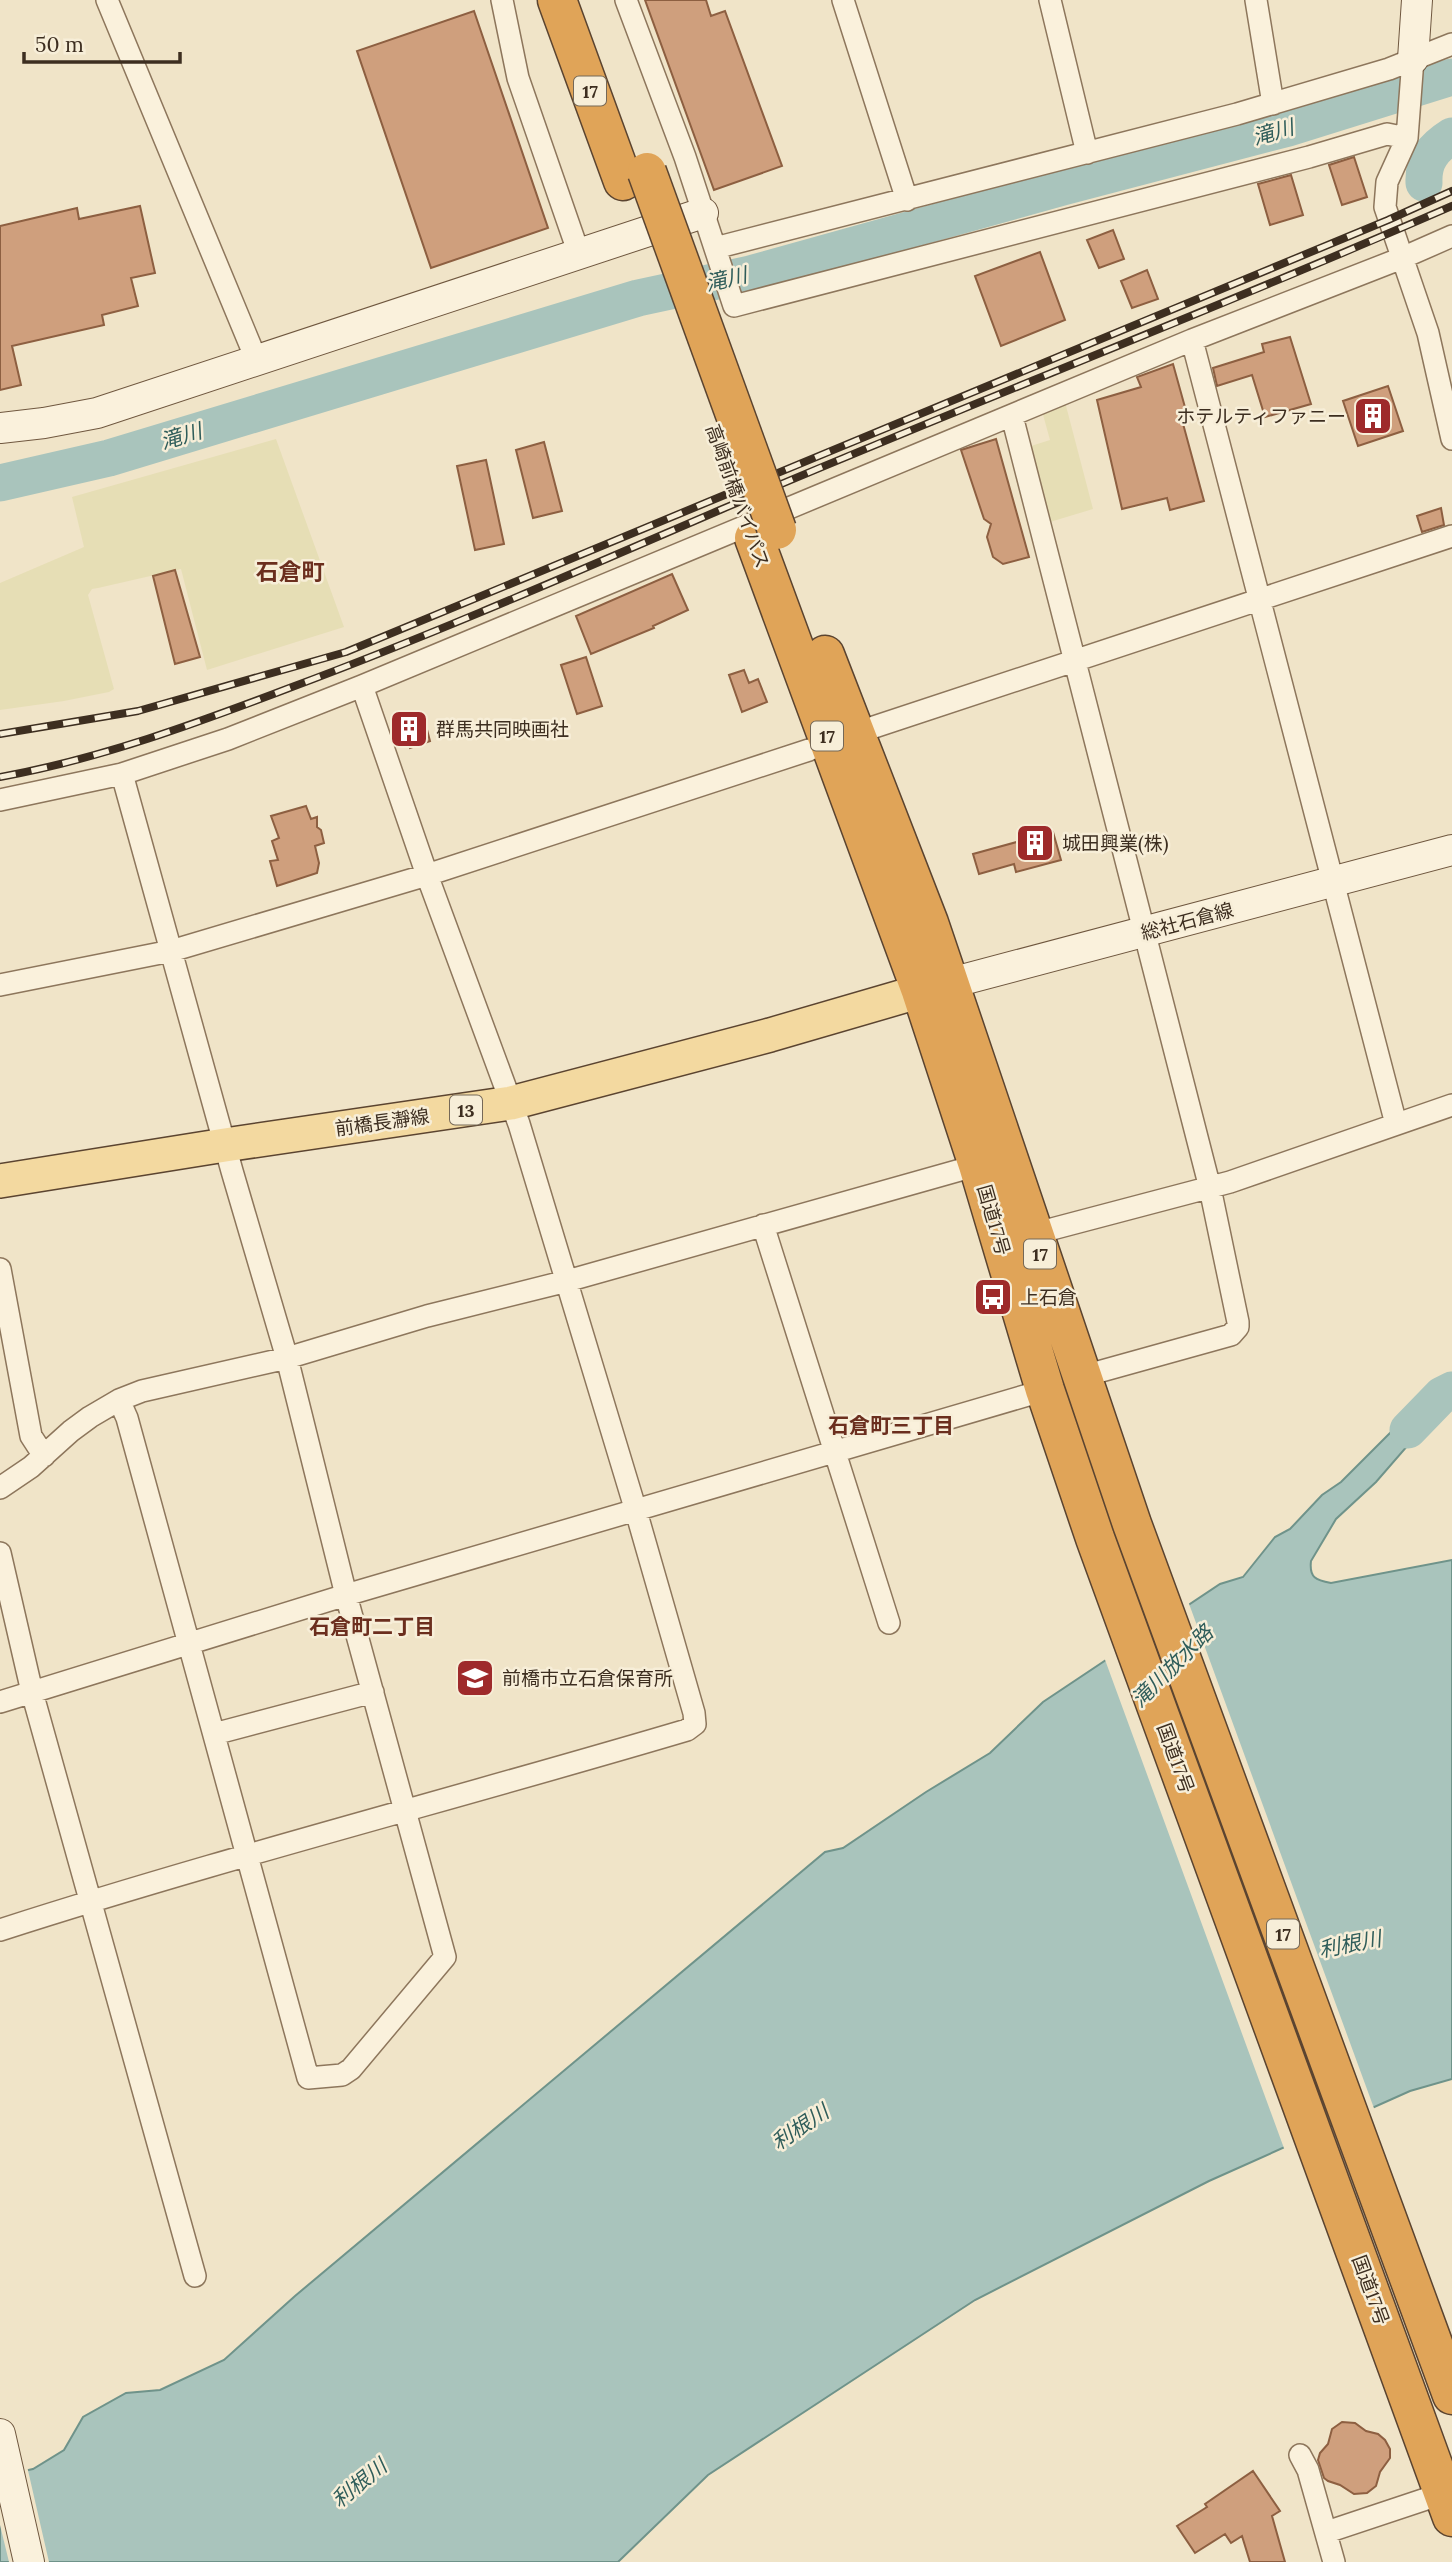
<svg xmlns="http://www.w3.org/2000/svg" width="1452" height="2562" viewBox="0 0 1452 2562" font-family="Lora,'Noto Sans JP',serif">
  <rect width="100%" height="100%" fill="#f0e4c8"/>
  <path fill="#e6deb5" d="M1065,402l28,107 -43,13 -19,-76 19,-6 -8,-29z
    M276,439l68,188 -137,43 -26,-101 -83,19 -6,1 -4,6 26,94 -5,3 -45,9 -64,9v-127l84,-36 -12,-50z"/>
  <path fill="#a9c4bc" stroke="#6f938a" stroke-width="2" d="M1442,1395l-26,41 -40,46 -40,37 -25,42c-2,17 5,19 20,22l121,-23v519l-42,12 -201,90 -234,119 -267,175 -90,87h-618v-86l33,-7 31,-19 19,-33 43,-24 34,-3 64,-30 71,-64 530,-444 18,-4 83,-56 64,-39 53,-51 177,-118 23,-7 32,-40 15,-8 32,-34 19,-13 85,-85z"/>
  <path fill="#f0e4c8" d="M1188,1601l187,510 -38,17 -185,-503z
    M1146,1629l186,501 -47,21 -181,-494z
    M27,2466l22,96h-40l-9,-37v-53z"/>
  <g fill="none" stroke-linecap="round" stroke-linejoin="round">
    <path stroke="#a9c4bc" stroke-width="37" d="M1424,183c-1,-23 9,-35 28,-47
      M0,483l109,-25 529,-160 112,-24 313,-87 225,-59 164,-51
      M1408,1430l34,-35 10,-5"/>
  </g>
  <path fill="#cf9f7d" stroke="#8d5f41" stroke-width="2" d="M645,0h61l5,16 14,-5 57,155 -68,24z
    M474,11l74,217 -117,40 -74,-217z
    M1354,157l13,40 -25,8 -13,-40z
    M1291,175l12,40 -33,10 -12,-41z
    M140,206l15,67 -24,5 7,28 -36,9 2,10 -92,21 9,39 -21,5v-164l77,-18 2,11z
    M1113,230l11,29 -25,9 -12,-28z
    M1040,252l25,68 -64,26 -26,-70z
    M1147,270l11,29 -26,9 -11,-27z
    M1290,337l21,67 -46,13 -13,-42 -35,11 -4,-18 51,-16 -2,-8z
    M1173,364l15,54 -6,2 22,81 -34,9 -3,-12 -45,11 -25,-109 44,-13 -4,-10z
    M1388,386l15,45 -45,15 -15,-45z
    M996,439l33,118 -26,7 -10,-7 -6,-20 4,-13 -7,-5 -23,-69z
    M544,442l18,69 -29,7 -17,-68z
    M486,460l18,84 -29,6 -18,-84z
    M1441,508l3,17 -22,7 -5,-16z
    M175,570l25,87 -25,7 -22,-88z
    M672,574l16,36 -35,16 1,2 -63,26 -15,-38z
    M586,657l16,49 -25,8 -16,-49z
    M744,670l5,13 9,-4 9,23 -25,10 -13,-37z
    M424,718l6,23 -20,7 -8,-24z
    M306,806l5,13 6,-2v10l4,3 3,13 -9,3 4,17 -2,10 -40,13 -7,-25 8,-1 -6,-19 7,-3 -8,-22z
    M1053,832l8,28 -45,12 -2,-8 -35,10 -6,-20z
    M1342,2422l13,1 11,8 12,3 7,6 5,9v9l-10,14 -4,14 -9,7 -13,1 -14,-9 -12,-4 -4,-3 -6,-18 2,-7 8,-9 4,-15z
    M1253,2471l27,40 -8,5 13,46h-35l-8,-26 -11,7 -6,-9 -30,19 -18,-27 30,-19 -2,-3z"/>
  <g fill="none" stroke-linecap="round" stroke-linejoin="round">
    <defs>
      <path id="street" d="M107,0l149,359
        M502,0l16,78 61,176
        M626,0l59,157 49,149 575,-149 78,-23 20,4
        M843,0l64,200
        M1050,0l37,153
        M1256,0l17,104
        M1413,59l-6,79 -20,44 -2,25 43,126 24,106
        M715,248l522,-134 152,-45 63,-25
        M1192,340l204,784
        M1012,416l198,772 28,134v5l-7,8 -151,42
        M874,727l578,-191
        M0,800l122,-26 106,-35 134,-53 830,-346 210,-82 50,-22
        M0,985l171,-34 256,-76 382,-125
        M763,1225l126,398
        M1033,1234l197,-52 222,-77
        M0,1269l31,167 13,20
        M119,1400l8,18 181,660 34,-3 9,-6 94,-112 -99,-362 -59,-237 -55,-187 -110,-397
        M0,1488l31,-21 40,-36 19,-14 29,-17 23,-9 145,-33 140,-42 140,-35 411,-116
        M0,1553l32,139 163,584
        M0,1702l346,-107 699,-205
        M214,1734l159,-42
        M0,1930c227,-73 458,-132 687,-200l8,-6 -1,-11 -58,-202 -117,-387 -92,-249 -65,-189
        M1300,2455l8,15 26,92
        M1327,2532l117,-39"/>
      <path id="secondary" d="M1413,59l4,-59
        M0,428l44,-5 53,-10 606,-200
        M928,989l524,-139
        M0,2434l29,128"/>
      <path id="primary" d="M0,1181l225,-36 286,-42 259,-68 151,-44"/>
      <path id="highway" d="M557,0l66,181
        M754,538l167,453 57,174 67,225 50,148 357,979
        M825,655l104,268 203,601 320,871"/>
    </defs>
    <use href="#street" stroke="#8d765c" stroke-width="24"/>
    <use href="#secondary" stroke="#6f573f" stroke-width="32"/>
    <use href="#primary" stroke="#5b4430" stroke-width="36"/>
    <use href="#highway" stroke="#5b4430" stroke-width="41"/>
    <use href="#street" stroke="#faf1dc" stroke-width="21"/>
    <use href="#secondary" stroke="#faf1dc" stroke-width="30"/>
    <use href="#primary" stroke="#f3d9a0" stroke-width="33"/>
    <use href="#highway" stroke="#e0a458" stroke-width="38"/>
    <defs>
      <path id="rail" d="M0,734l138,-23 208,-59 1042,-432 64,-29
        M0,777c100,-18 197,-54 292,-90 145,-54 286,-116 428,-177 243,-104 490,-198 732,-304"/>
    </defs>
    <use href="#rail" stroke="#3d2e20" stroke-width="8"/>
    <use href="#rail" stroke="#f7eed8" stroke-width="5" stroke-dasharray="16" stroke-linecap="butt"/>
    <defs>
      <path id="highway-bridge" d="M647,172l130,358"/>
    </defs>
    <use href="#highway-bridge" stroke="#5b4430" stroke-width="41" stroke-linecap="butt"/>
    <use href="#highway-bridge" stroke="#e0a458" stroke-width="38"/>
  </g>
  <defs>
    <symbol id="building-square" viewBox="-11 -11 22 22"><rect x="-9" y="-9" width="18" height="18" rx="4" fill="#9e2a2b" stroke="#f7eed8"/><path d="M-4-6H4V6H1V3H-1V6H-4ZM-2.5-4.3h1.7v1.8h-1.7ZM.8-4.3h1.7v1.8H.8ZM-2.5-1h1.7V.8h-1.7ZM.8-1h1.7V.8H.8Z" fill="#fff"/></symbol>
    <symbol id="bus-square" viewBox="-11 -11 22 22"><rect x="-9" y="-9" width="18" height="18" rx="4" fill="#9e2a2b" stroke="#f7eed8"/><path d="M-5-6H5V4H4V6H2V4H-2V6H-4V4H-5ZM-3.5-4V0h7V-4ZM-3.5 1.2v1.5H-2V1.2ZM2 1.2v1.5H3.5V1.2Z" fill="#fff"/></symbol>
    <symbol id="school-square" viewBox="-11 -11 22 22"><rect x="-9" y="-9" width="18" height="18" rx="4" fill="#9e2a2b" stroke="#f7eed8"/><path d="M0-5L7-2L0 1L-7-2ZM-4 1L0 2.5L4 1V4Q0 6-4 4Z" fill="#fff"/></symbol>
  </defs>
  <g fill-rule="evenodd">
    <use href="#building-square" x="1351" y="394" width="44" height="44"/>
    <use href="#building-square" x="387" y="707" width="44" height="44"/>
    <use href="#building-square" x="1013" y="821" width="44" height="44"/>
    <use href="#bus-square" x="971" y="1275" width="44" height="44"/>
    <use href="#school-square" x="453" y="1656" width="44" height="44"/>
  </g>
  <g text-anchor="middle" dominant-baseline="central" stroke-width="5" stroke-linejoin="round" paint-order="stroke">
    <g fill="#f7eed8" stroke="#756857" stroke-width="2">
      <rect x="574" y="76.5" width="32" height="29" rx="5"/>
      <rect x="811" y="721.5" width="32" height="29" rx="5"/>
      <rect x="450" y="1095.5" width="32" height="29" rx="5"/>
      <rect x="1024" y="1239.5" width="32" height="29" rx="5"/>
      <rect x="1267" y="1919.5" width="32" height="29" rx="5"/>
    </g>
    <g font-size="18" font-weight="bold" fill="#3d2e20">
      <text x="590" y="91">17</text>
      <text x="827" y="736">17</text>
      <text x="466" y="1110">13</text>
      <text x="1040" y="1254">17</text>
      <text x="1283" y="1934">17</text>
    </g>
    <g font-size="19" fill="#3d2e20" stroke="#f7eed8" text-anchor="start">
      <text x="1346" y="416" text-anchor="end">ホテルティファニー</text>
      <text x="436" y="729">群馬共同映画社</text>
      <text x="1062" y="843">城田興業(株)</text>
      <text x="1020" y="1297">上石倉</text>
      <text x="502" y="1678">前橋市立石倉保育所</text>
    </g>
    <g font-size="19" fill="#3d2e20" stroke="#f7eed8">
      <text transform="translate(738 496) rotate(70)">高崎前橋バイパス</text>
      <text transform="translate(1187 921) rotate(-15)">総社石倉線</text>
      <text transform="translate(382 1122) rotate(-8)">前橋長瀞線</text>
      <text transform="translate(994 1220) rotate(74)">国道17号</text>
      <text transform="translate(1176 1758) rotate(70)">国道17号</text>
      <text transform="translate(1371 2290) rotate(70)">国道17号</text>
    </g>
    <g font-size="21" font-style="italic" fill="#2f5d5a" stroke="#f7eed8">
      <text transform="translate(1273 132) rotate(-16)">滝川</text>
      <text transform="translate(726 279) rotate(-13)">滝川</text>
      <text transform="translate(181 436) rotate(-17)">滝川</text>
      <text transform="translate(1172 1666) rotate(-45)">滝川放水路</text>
      <text transform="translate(1350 1944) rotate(-11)">利根川</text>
      <text transform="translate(800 2127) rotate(-34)">利根川</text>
      <text transform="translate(359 2483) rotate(-39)">利根川</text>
    </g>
    <g font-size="21" font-weight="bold" fill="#6b2e1e" stroke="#f7eed8">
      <text x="891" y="1425">石倉町三丁目</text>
      <text x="372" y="1626">石倉町二丁目</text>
    </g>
    <g font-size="23" font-weight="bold" fill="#6b2e1e" stroke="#f7eed8">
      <text x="290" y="571">石倉町</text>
    </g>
  </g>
  <path d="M24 52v10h156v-10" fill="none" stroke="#3d2e20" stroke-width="3.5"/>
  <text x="35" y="52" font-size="21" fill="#3d2e20" stroke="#f7eed8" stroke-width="5" paint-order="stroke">50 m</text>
</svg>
